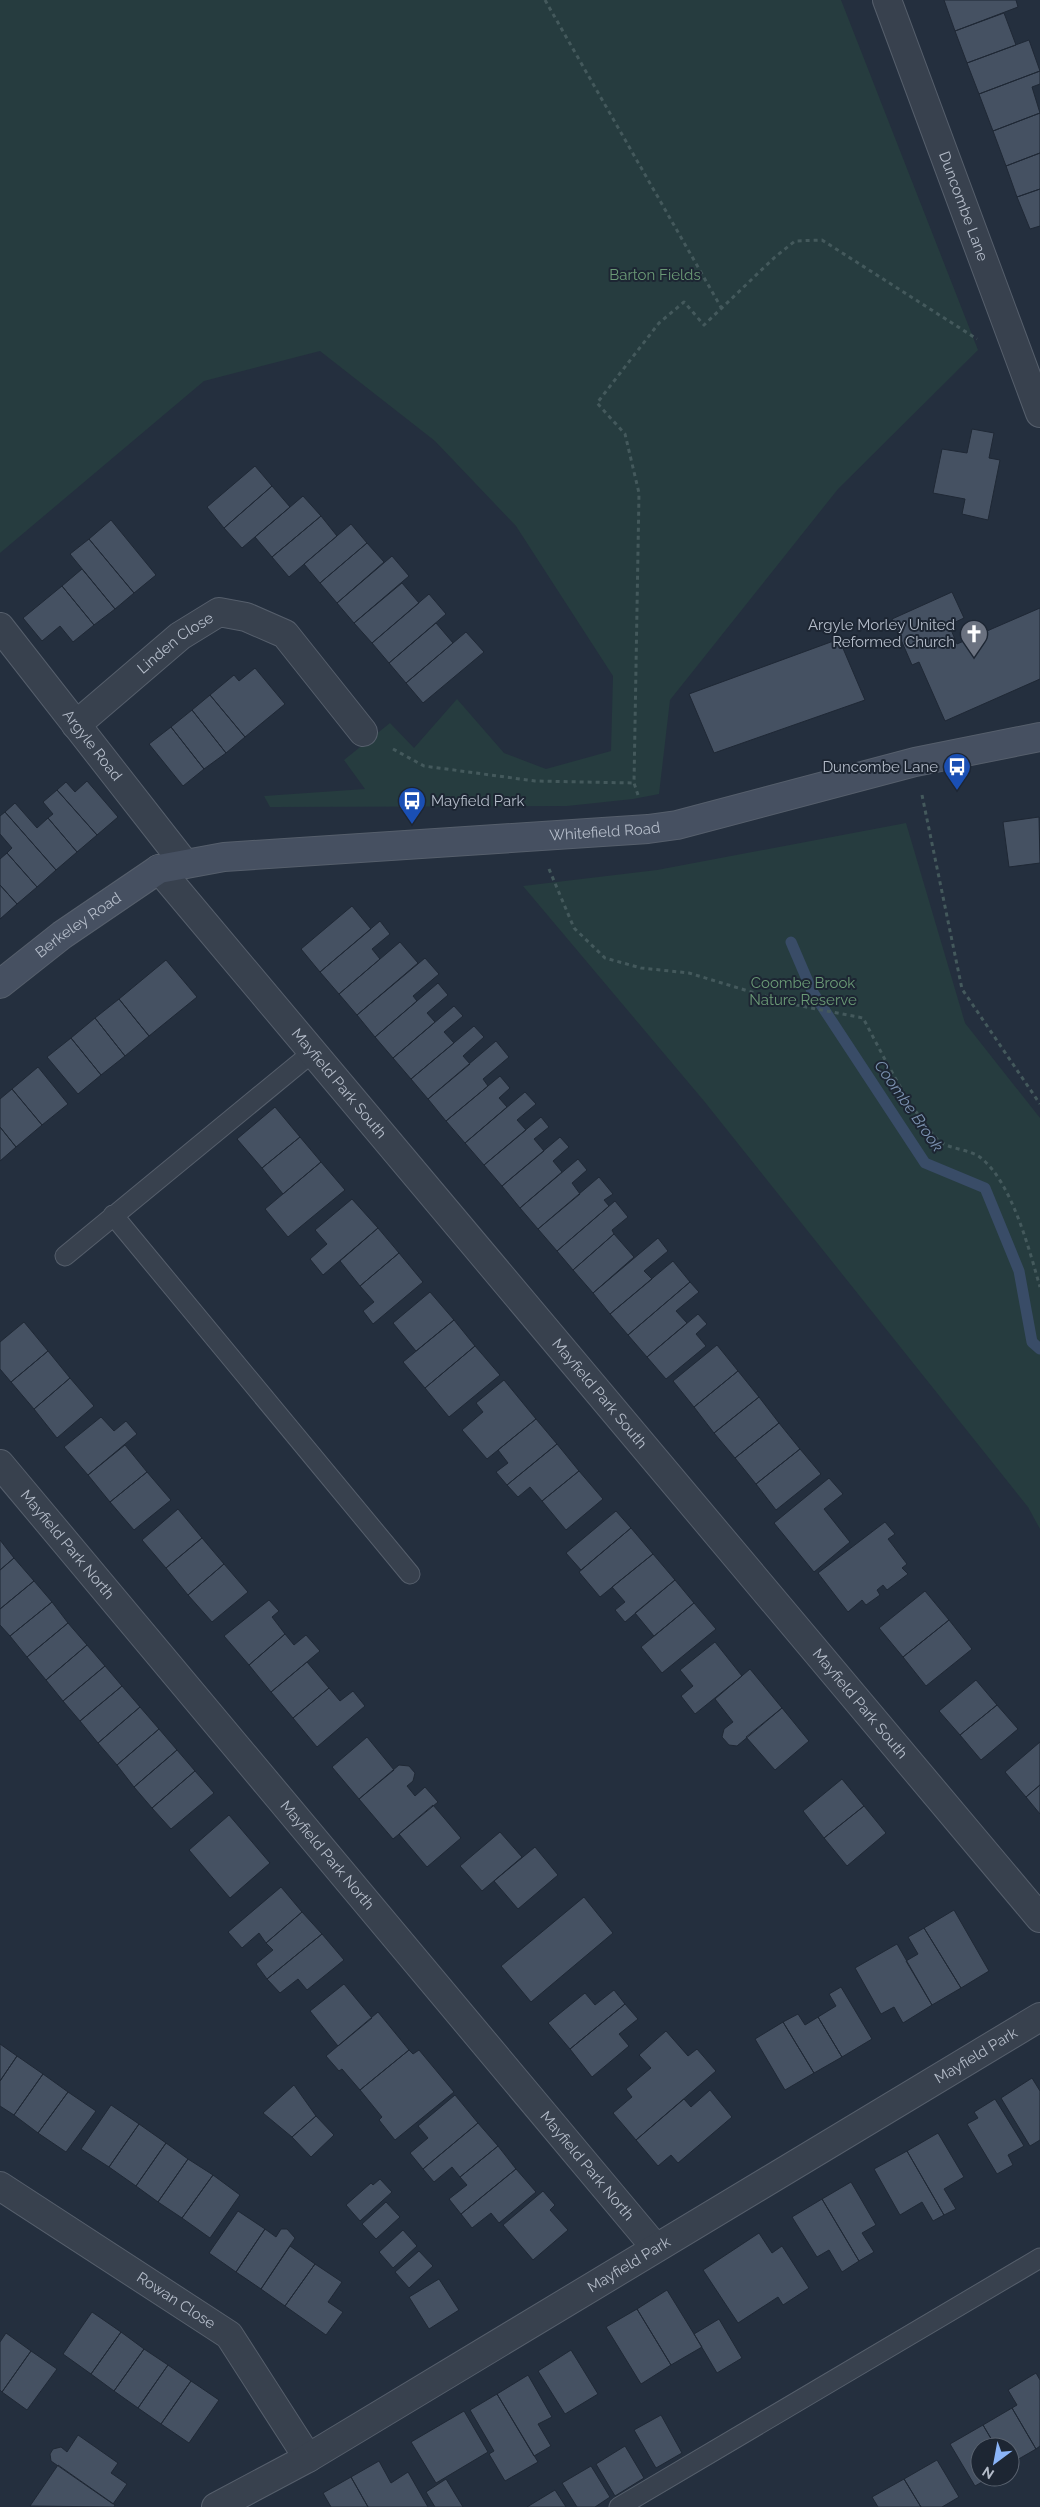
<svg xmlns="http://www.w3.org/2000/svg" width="1040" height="2507" viewBox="0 0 1040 2507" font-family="Raleway,sans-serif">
  <rect width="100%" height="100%" fill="#242f3e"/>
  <path fill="#263c3f" d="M0,0h841l137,350 -140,139 -168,211 -11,94 -26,5 -66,7 -297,1 -6,-11 101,-7 -21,-29 46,-37 24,25 43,-49 47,54 42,16 65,-18 2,-75 -97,-150 -81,-85 -115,-90 -116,30 -204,172z
    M906,823l59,200 75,95v411l-12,-22 -324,-406 -181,-215 134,-16z"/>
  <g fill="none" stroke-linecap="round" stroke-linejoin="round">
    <path stroke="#394c67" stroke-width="11" d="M791,942l21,49 113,172 60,25 34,83 13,71 8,7"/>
  </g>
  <path fill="#455162" stroke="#1f2835" d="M944,0h72l2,7 -63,24z
    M1004,13l12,32 -49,18 -12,-32z
    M1029,40l11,31 -61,23 -12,-31z
    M1040,71v13l-8,3 8,26 -47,18 -14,-37z
    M1040,113v40l-34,13 -13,-35z
    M1040,153v36l-23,8 -11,-31z
    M1040,189v37l-10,3 -13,-32z
    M972,429l22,4 -5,25 11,2 -12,60 -26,-6 3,-15 -32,-6 9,-44 25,4z
    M255,466l17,20 -48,42 -17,-21z
    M272,486l18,21 -48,41 -18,-20z
    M303,496l18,20 -49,41 -17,-20z
    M321,516l16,20 -48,41 -17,-20z
    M111,520l45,55 -22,18 -45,-54z
    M351,524l16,19 -47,40 -16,-19z
    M89,539l45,54 -19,16 -45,-55z
    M367,543l17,19 -47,41 -17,-20z
    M392,556l17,20 -55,47 -17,-20z
    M82,569l33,40 -21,16 -32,-39z
    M402,583l17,20 -47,40 -18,-20z
    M62,586l32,39 -21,17 -13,-16 -18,15 -19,-23z
    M952,592l12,26 -15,7 8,19 83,-36v71l-95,42 -26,-59 -7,3 -20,-46z
    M429,594l17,20 -57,49 -17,-20z
    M436,623l17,20 -47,40 -17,-20z
    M466,632l18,20 -61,51 -17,-20z
    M839,639l26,61 -151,53 -25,-59z
    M255,668l30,36 -40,33 -35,-42 24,-20 5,6z
    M210,695l35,42 -19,16 -34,-43z
    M192,710l34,43 -22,16 -33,-42z
    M171,727l33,42 -21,17 -34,-42z
    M87,781l31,36 -21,18 -40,-45 9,-8 9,10z
    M57,790l40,45 -20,17 -29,-34 5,-4 -10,-12z
    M15,803l22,25 11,-10 29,34 -21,18 -51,-58z
    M5,812l51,58 -19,17 -30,-34 5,-5 -12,-14v-18z
    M1039,817l1,46 -31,4 -6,-45z
    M7,853l30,34 -20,17 -17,-19v-26z
    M0,885l17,19 -17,15z
    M352,906l19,23 -51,43 -19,-23z
    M380,921l10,13 -18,15 8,10 -41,35 -19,-22z
    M400,942l18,21 -61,52 -18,-21z
    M425,958l14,16 -26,22 4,5 -42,36 -18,-22z
    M166,960l31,37 -48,39 -30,-37z
    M438,983l10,12 -21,18 8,9 -42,36 -18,-21z
    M119,999l30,37 -24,20 -30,-38z
    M454,1006l9,10 -19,16 10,11 -43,36 -18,-21z
    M95,1018l30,38 -24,19 -30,-37z
    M474,1026l10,11 -21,19 7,8 -42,35 -17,-20z
    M71,1038l30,37 -23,19 -31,-37z
    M496,1041l13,16 -26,22 5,7 -42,35 -18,-22z
    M38,1067l30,37 -26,21 -30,-36z
    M500,1076l10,12 -11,10 8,9 -42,36 -19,-22z
    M12,1089l30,36 -26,22 -16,-20v-28z
    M525,1092l11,12 -19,16 9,10 -42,35 -19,-22z
    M275,1107l25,30 -38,31 -25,-29z
    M541,1117l8,10 -15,12 10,12 -42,35 -18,-21z
    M0,1127l16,20 -16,14z
    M300,1137l21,25 -38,32 -21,-26z
    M560,1137l9,10 -16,14 9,11 -42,36 -18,-22z
    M578,1159l9,11 -15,13 8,11 -42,35 -18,-21z
    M321,1162l24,28 -57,47 -23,-28z
    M599,1177l14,17 -9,6 5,6 -52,45 -19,-22z
    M352,1199l26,29 -55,47 -13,-16 17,-15 -12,-14z
    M615,1201l13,16 -16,13 2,4 -41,36 -16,-19z
    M378,1228l21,25 -39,33 -20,-25z
    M614,1234l20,23 -41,36 -20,-23z
    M658,1238l10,13 -24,20 8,8 -42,35 -17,-21z
    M399,1253l24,29 -50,42 -10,-13 11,-9 -14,-16z
    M673,1261l17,21 -62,53 -18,-21z
    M690,1282l9,10 -23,19 11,12 -40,34 -19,-22z
    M430,1292l24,28 -38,31 -23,-28z
    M698,1314l9,10 -11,10 10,12 -40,33 -19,-22z
    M454,1320l21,26 -50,42 -22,-26z
    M24,1322l24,29 -37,31 -11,-13v-27z
    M717,1345l21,26 -44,36 -21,-26z
    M475,1346l25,29 -51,42 -24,-29z
    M48,1351l22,27 -36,31 -23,-27z
    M738,1371l21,26 -45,36 -20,-26z
    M70,1378l24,28 -37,32 -23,-29z
    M504,1380l32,39 -49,40 -25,-29 21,-18 -7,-9z
    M759,1397l20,26 -44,35 -21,-25z
    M101,1417l13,14 12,-10 11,13 -49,41 -24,-28z
    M536,1419l21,25 -50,41 -11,-13 12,-9 -10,-13z
    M779,1423l21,26 -44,35 -21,-26z
    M557,1444l22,27 -37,30 -12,-14 -12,10 -11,-12z
    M125,1445l22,27 -37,30 -22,-27z
    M800,1449l21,25 -45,36 -20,-26z
    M579,1471l24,28 -37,31 -24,-29z
    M147,1472l24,28 -37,30 -24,-28z
    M829,1478l14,16 -19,15 26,33 -36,30 -40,-49z
    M178,1509l24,29 -36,30 -24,-28z
    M616,1511l15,17 -50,42 -15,-17z
    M885,1522l10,12 -7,5 19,25 -5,4 6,6 -21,16 -4,-5 -6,5 3,5 -14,10 -4,-5 -14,12 -30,-39z
    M631,1528l22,26 -53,43 -21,-25z
    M202,1538l22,26 -36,31 -22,-27z
    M0,1540l14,18 -14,12z
    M653,1554l22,26 -50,42 -10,-12 10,-8 -13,-15z
    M14,1558l20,23 -34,28v-39z
    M224,1564l24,28 -36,30 -24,-27z
    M675,1580l19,23 -40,33 -19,-23z
    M34,1581l18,21 -42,34 -10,-11v-16z
    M925,1591l24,29 -46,37 -24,-29z
    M269,1600l10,11 -7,6 13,17 -36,31 -25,-29z
    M52,1602l16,21 -41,34 -17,-21z
    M694,1603l22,26 -54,44 -21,-26z
    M949,1620l23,29 -46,37 -23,-29z
    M68,1623l19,22 -41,35 -19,-23z
    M285,1634l9,11 12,-10 14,16 -49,41 -22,-27z
    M715,1642l27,34 -47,38 -14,-18 12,-10 -13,-16z
    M87,1645l18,21 -42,35 -17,-21z
    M307,1662l22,26 -36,30 -22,-26z
    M105,1666l17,20 -42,35 -17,-20z
    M750,1669l32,39 -45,38 -8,-1 -7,-8 2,-8 9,-7 -18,-23z
    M976,1680l21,25 -37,30 -21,-24z
    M122,1686l18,21 -42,36 -18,-22z
    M329,1688l11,13 13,-10 12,15 -48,41 -24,-29z
    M997,1705l21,24 -37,31 -21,-25z
    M140,1707l19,22 -42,36 -19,-22z
    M782,1708l27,33 -34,29 -29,-33z
    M159,1729l18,21 -43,37 -17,-22z
    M367,1737l27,33 -35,29 -27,-32z
    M1040,1742v43l-14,12 -21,-25z
    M177,1750l18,21 -43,37 -18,-21z
    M399,1765l10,1 6,7 -2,8 -6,5 8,10 10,-9 13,15 -45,37 -34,-40z
    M195,1771l19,22 -43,36 -19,-21z
    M842,1779l22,27 -40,32 -21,-27z
    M1040,1785v29l-14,-17z
    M433,1805l28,33 -34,29 -28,-33z
    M864,1806l22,27 -39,33 -23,-28z
    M229,1815l41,48 -40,35 -41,-48z
    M500,1832l22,25 -40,34 -22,-25z
    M535,1847l23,28 -40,34 -24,-28z
    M281,1887l21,25 -36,31 -7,-10 -17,15 -14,-16z
    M584,1897l29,36 -82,69 -30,-36z
    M954,1910l35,61 -28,17 -37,-60z
    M302,1912l20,22 -55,45 -11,-15 17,-14 -7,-7z
    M924,1928l37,60 -29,17 -26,-44 12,-7 -10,-17z
    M322,1934l22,26 -37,30 -9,-11 -18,14 -13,-14z
    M897,1944l35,61 -29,18 -9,-16 -13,7 -26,-46z
    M344,1984l28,34 -34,28 -28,-35z
    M841,1987l31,52 -30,18 -24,-40 18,-11 -7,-12z
    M614,1990l11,14 -55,45 -22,-26 37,-30 10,12z
    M625,2004l13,15 -19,15 10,12 -37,31 -22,-28z
    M378,2012l31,38 -49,40 -18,-21 -3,2 -13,-15z
    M798,2014l7,11 13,-8 24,40 -28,16 -31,-51z
    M783,2022l31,51 -29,17 -30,-51z
    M666,2031l22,25 9,-7 19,22 -80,69 -23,-27 19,-16 -6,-8 25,-21 -12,-13z
    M0,2044l17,12 -17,25z
    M409,2050l4,4 6,-4 35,42 -59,48 -16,-20 3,-3 -22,-27z
    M17,2056l26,18 -29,41 -14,-9v-25z
    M43,2074l25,18 -30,41 -24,-18z
    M1032,2078l8,13v49l-10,6 -29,-48z
    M294,2085l22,31 -24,21 -29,-24z
    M710,2090l22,27 -54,46 -7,-8 -13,11 -22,-26 48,-41 7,8z
    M68,2092l28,19 -30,41 -28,-19z
    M455,2095l23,28 -55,46 -13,-16 18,-15 -10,-12z
    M995,2099l29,47 -16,9 5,10 -16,9 -30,-50 11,-6 -4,-6z
    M111,2105l28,19 -30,43 -28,-18z
    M316,2116l18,19 -23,22 -19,-20z
    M478,2123l20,23 -38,31 -8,-10 -18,15 -11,-13z
    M139,2124l27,19 -30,43 -27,-19z
    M938,2133l26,44 -20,12 12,20 -12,6 -37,-64z
    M166,2143l22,16 -30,43 -22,-16z
    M498,2146l18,23 -55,45 -12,-15 18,-14 -7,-8z
    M907,2151l37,64 -11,6 -11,-19 -22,13 -26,-46z
    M188,2159l25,16 -31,43 -24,-16z
    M516,2169l20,23 -37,31 -8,-10 -19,15 -11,-14z
    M213,2175l27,20 -30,43 -28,-20z
    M380,2179l12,13 -32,29 -14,-16 25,-22 2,2z
    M851,2182l25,43 -14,8 12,19 -15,9 -37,-62z
    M543,2191l12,14 -5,5 18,20 -35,30 -30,-35z
    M822,2199l37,62 -17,11 -13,-22 -12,7 -25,-40z
    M386,2202l14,15 -24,22 -14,-15z
    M238,2211l27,18 -29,43 -27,-19z
    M265,2229l11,8 5,-8h6l8,9 -34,51 -25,-17z
    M403,2230l14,16 -24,22 -14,-16z
    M759,2233l13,20 10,-7 27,42 -26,17 -5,-8 -40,26 -35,-53z
    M290,2246l25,18 -30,42 -24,-17z
    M419,2251l14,15 -24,22 -14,-16z
    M315,2264l27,18 -14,20 15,10 -17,23 -41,-29z
    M439,2279l20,31 -30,19 -20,-32z
    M667,2290l35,57 -31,18 -34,-56z
    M637,2309l34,56 -30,19 -35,-57z
    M92,2312l29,20 -30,42 -28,-20z
    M719,2319l23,39 -25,15 -23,-39z
    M121,2332l23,17 -30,42 -23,-17z
    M6,2333l25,18 -29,41 -2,-2v-48z
    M144,2349l24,16 -30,43 -24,-17z
    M571,2350l27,44 -33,20 -27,-43z
    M31,2351l26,18 -30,41 -25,-18z
    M168,2365l23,16 -30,43 -23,-16z
    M1036,2373l4,7v66l-4,3 -24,-41 5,-3 -9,-15z
    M528,2375l24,42 -14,7 13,22 -17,10 -37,-62z
    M191,2381l28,19 -30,43 -28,-19z
    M497,2394l41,68 -33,19 -16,-27 5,-3 -24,-41z
    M1012,2408l24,41 -26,15v-17h-14l-13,-22z
    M464,2411l24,41 -52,31 -25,-41z
    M661,2415l21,38 -26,15 -22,-38z
    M983,2425l13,22h-16v30h11l-16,9 -25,-42z
    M78,2435l40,28 -7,10 16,11 -14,20 -62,-43 -1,-7 3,-5 8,-2 6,5z
    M625,2446l19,32 -29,18 -19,-32z
    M937,2460l22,37 -17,10h-21l-17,-28z
    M379,2461l12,22 17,-11 20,35h-60l-17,-30z
    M58,2465l57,40 -1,2 -84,-1z
    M591,2466l19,31 -15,10h-18l-15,-24z
    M351,2477l17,30h-37l-8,-14z
    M446,2479l17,28h-28l-9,-15z
    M904,2479l17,28h-43l-6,-10z
    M555,2490l11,17h-39z"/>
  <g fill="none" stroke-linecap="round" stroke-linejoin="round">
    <defs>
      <path id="service" d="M113,1215l297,359
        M65,1256l248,-204
        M619,2507l421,-249"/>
      <g id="minor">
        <path id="s1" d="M887,0l153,413"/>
        <path id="s2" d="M0,627l185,237"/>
        <path id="s3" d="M76,725l104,-89 39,-24 27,5 39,17 78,98"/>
        <path id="s4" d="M159,869l881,1049"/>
        <path id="s5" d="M0,1464l655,783"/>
        <path id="s6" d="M0,2186l229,149 79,123"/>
        <path id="s7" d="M216,2507l92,-49 732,-441"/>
      </g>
      <g id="secondary">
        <path id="s8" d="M0,984l62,-49 97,-66 65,-12 424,-28 29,-4 238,-63 125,-25"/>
      </g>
    </defs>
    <use href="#service" stroke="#565f6c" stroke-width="21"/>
    <use href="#minor" stroke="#565f6c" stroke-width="30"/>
    <use href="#secondary" stroke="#565f6c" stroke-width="30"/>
    <path stroke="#44595c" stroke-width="3" stroke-dasharray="4 4" stroke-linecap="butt" d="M545,0l177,309
      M393,749l31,17 111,15 99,2
      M638,795l-4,-12 5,-290 -14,-59 -28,-31 62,-80 25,-21 20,23 71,-68 20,-16 27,-1 155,99
      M922,795l40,194 78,115
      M549,869l25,59 31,30 36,10 48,5 102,31 72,14c22,41 43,85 73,120 10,12 33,10 45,20 31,25 48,91 59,129"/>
    <use href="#service" stroke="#38414e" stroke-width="19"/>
    <use href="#minor" stroke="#38414e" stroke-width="28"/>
    <use href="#secondary" stroke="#465061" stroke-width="28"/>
  </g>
  <defs>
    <symbol id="church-pin" viewBox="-11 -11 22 30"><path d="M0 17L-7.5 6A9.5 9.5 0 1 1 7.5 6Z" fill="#6b7280" stroke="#1d2633"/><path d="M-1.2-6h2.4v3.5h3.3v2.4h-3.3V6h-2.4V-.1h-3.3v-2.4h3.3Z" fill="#fff"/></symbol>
    <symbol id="bus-pin" viewBox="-11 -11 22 30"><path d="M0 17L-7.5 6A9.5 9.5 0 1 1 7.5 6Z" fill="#1a4fb4" stroke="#1d2633"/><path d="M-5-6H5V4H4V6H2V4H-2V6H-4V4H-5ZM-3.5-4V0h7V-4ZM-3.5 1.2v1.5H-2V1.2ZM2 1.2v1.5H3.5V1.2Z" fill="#fff"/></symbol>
  </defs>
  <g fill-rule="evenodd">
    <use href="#church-pin" x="958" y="618" width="32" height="43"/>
    <use href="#bus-pin" x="941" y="751" width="32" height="43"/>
    <use href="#bus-pin" x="396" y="785" width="32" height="43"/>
  </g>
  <g text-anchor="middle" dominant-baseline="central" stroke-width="4" stroke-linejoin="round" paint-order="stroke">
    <g font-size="15" fill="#b4bcc9" stroke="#1d2633">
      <text stroke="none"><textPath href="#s1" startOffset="220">Duncombe Lane</textPath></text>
      <text stroke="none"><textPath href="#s3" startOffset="129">Linden Close</textPath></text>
      <text stroke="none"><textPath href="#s2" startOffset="150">Argyle Road</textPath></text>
      <text stroke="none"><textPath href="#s8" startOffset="644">Whitefield Road</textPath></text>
      <text stroke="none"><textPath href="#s8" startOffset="98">Berkeley Road</textPath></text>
      <text stroke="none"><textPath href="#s4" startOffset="280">Mayfield Park South</textPath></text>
      <text stroke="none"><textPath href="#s4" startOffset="685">Mayfield Park South</textPath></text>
      <text stroke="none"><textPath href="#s5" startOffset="105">Mayfield Park North</textPath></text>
      <text stroke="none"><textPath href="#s4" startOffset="1090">Mayfield Park South</textPath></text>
      <text stroke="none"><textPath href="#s5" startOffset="510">Mayfield Park North</textPath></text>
      <text stroke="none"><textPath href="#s7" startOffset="884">Mayfield Park</textPath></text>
      <text stroke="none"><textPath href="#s5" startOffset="915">Mayfield Park North</textPath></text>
      <text stroke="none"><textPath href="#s7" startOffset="479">Mayfield Park</textPath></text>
      <text stroke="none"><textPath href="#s6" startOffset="210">Rowan Close</textPath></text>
    </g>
    <g font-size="15" fill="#6b9a76" stroke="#1d2633">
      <text x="655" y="275">Barton Fields</text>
      <text x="803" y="983">Coombe Brook<tspan x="803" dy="17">Nature Reserve</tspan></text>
    </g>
    <g font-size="15" fill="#b4bcc9" stroke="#1d2633" text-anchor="end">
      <text x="955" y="625">Argyle Morley United<tspan x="955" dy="17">Reformed Church</tspan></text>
      <text x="938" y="767">Duncombe Lane</text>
      <text x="431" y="801" text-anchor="start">Mayfield Park</text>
    </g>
    <g font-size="16" font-style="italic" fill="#7c92b1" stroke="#1d2633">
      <text transform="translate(909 1106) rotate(55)">Coombe Brook</text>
    </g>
  </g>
  <g transform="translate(995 2462) rotate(212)"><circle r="24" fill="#1d2633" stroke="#59626f"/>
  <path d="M0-4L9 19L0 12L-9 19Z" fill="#8ab4f8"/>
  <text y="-8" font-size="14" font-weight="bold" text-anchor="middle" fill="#b4bcc9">N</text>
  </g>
</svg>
